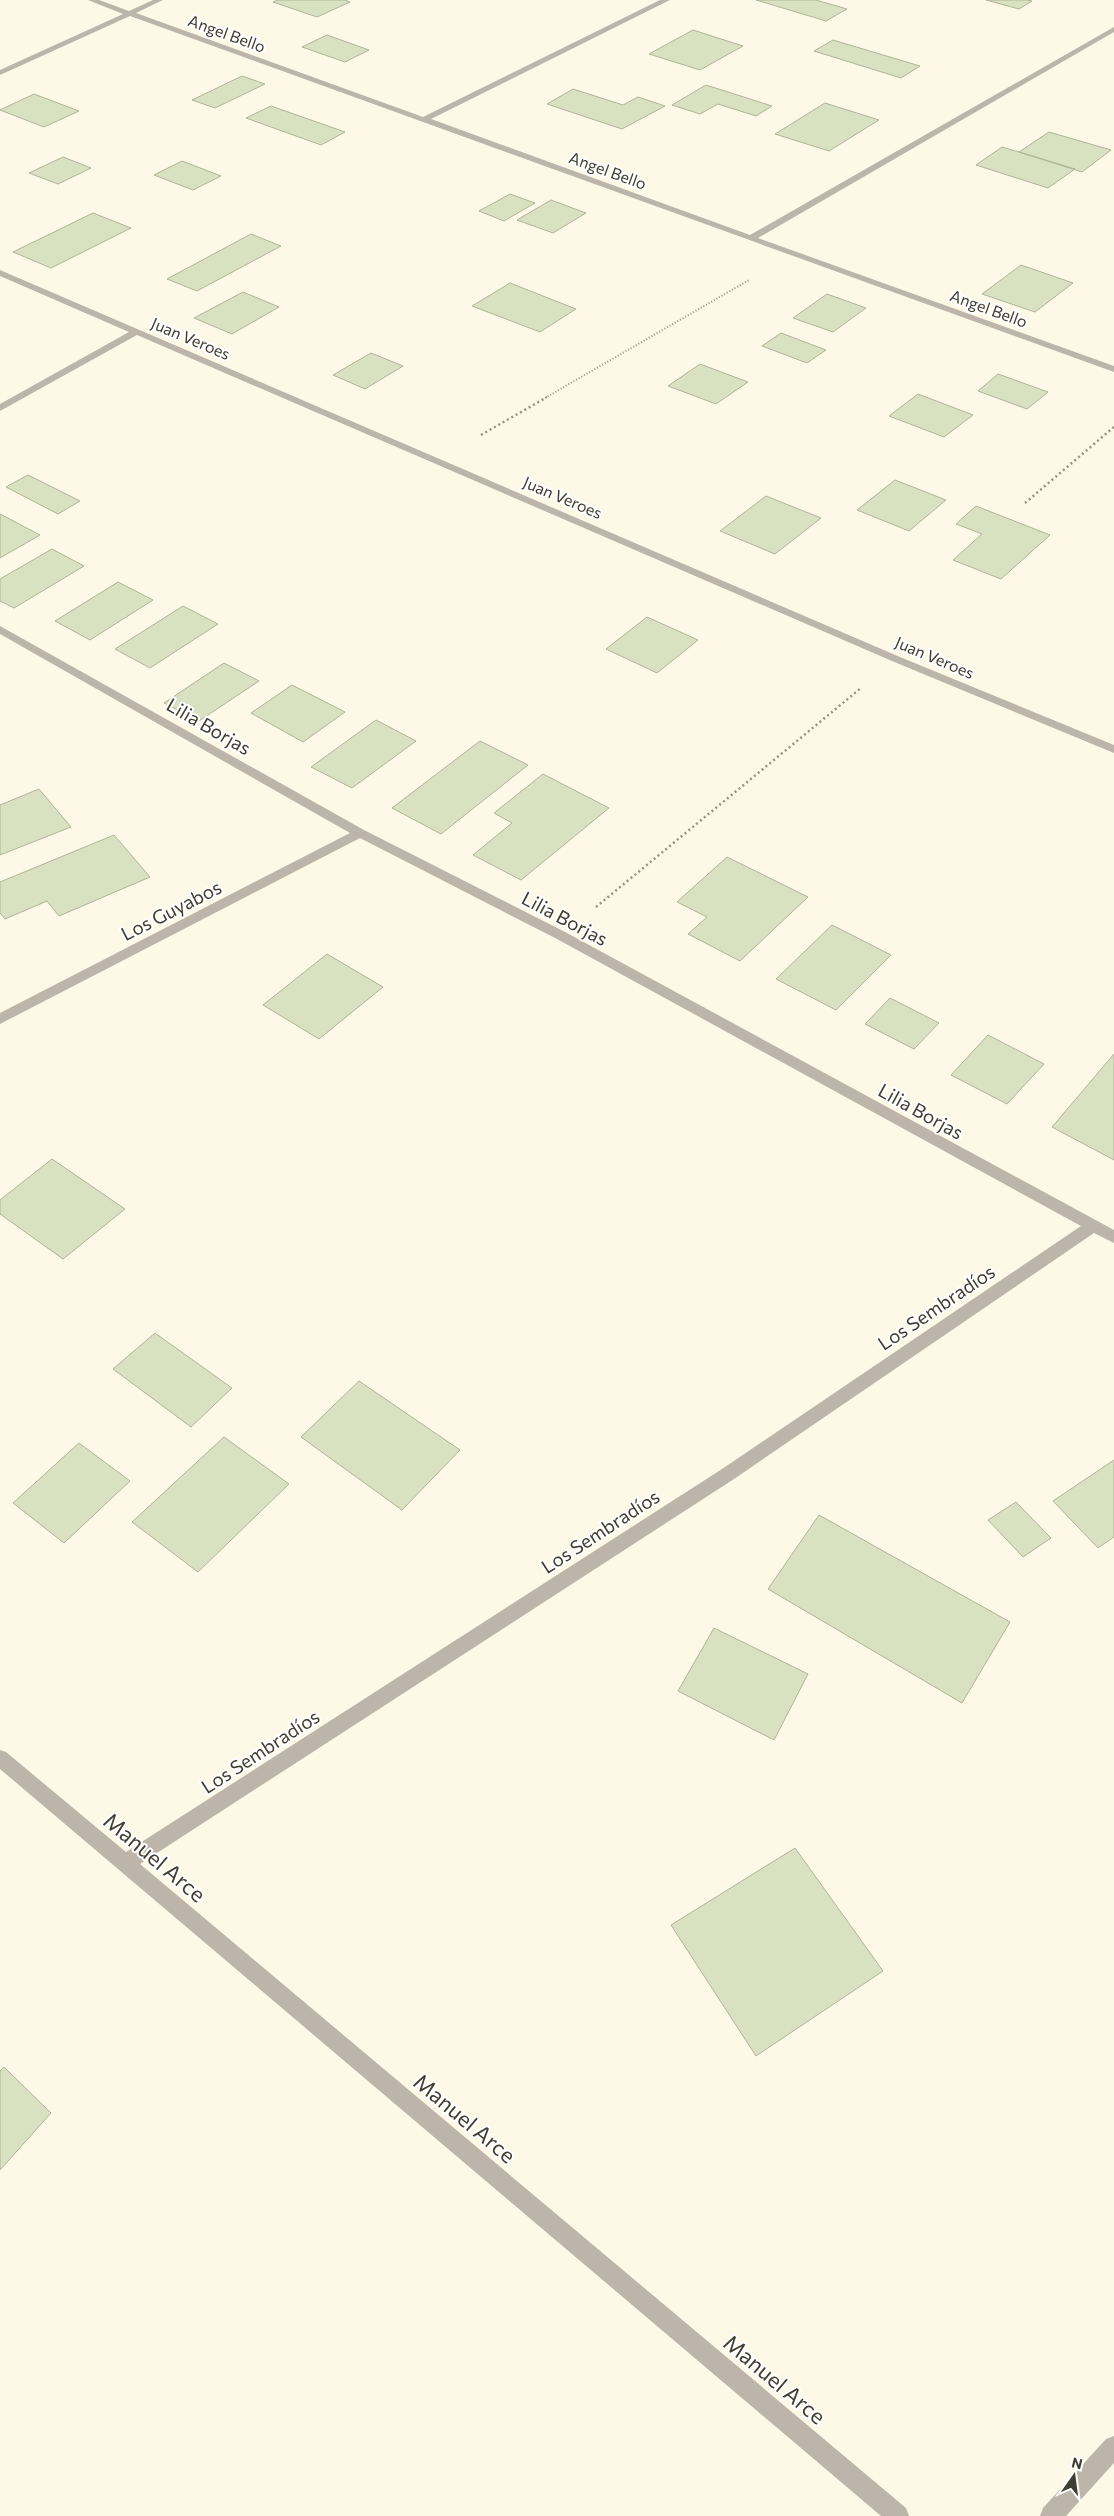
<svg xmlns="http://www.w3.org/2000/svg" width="1114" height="2516" viewBox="0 0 1114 2516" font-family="Commissioner,sans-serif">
  <rect width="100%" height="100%" fill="#fef8e7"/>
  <path fill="#dae1c3" stroke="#aeb598" d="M278,0h67l5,2 -33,15 -44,-15z
    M756,0h60l31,9 -21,12z
    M986,0h41l5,1 -13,8z
    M693,30l50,16 -43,24 -51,-16z
    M327,35l42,15 -24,12 -43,-15z
    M833,40l87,26 -19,12 -87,-27z
    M242,76l23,8 -50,24 -23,-8z
    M706,85l66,21 -16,10 -38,-12 -18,10 -28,-9z
    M573,89l50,16 15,-8 27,9 -43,23 -75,-25z
    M34,94l45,17 -35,16 -44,-17z
    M825,103l54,17 -50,31 -54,-17z
    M271,106l74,26 -24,13 -75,-27z
    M1049,132l62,18 -29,22 -63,-20z
    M1002,147l17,5 56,17 -27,19 -72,-23z
    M63,157l28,11 -33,16 -29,-11z
    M182,161l39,15 -28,14 -39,-15z
    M510,194l25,9 -31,18 -25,-10z
    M551,200l35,13 -33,20 -36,-13z
    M93,213l38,15 -80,40 -38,-16z
    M251,234l30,12 -84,45 -30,-12z
    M1021,265l52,18 -38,29 -53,-18z
    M510,283l66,26 -36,23 -68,-26z
    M243,292l36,15 -47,27 -38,-16z
    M827,294l39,14 -33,24 -40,-14z
    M781,333l45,17 -19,13 -45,-17z
    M371,353l32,13 -38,23 -32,-14z
    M700,364l48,18 -32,22 -48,-18z
    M998,374l50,18 -21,17 -49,-18z
    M918,394l55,21 -29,22 -55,-21z
    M28,475l52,26 -22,13 -52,-27z
    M895,480l51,20 -37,31 -52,-21z
    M766,496l55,22 -46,36 -55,-23z
    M976,506l74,29 -49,44 -48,-19 29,-26 -26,-10z
    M0,514l40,21 -40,23z
    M52,549l32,17 -70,42 -14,-7v-22z
    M118,582l35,18 -63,40 -35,-19z
    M183,606l35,18 -68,44 -35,-19z
    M647,617l51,23 -41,33 -51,-24z
    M224,663l35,18 -60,40 -35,-18z
    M292,685l53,27 -42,30 -52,-29z
    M376,720l40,21 -64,47 -41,-21z
    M480,741l48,24 -87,69 -49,-26z
    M543,774l66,34 -88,72 -48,-25 39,-32 -18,-10z
    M39,789l32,38 -71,28v-50z
    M114,835l36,42 -91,39 -12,-15 -42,18 -5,-6v-31z
    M727,857l81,40 -68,64 -52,-27 19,-17 -30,-15z
    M832,925l59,30 -55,55 -60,-31z
    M327,954l56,33 -64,52 -56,-34z
    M890,998l49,25 -25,26 -49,-25z
    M988,1035l56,29 -37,40 -56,-29z
    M1114,1054v106l-62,-33z
    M52,1159l73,50 -62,50 -63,-45v-14z
    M155,1333l77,55 -41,39 -78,-58z
    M359,1381l101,69 -58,60 -101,-73z
    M224,1437l65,47 -91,88 -66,-50z
    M79,1443l51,38 -66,62 -51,-40z
    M1114,1460v77l-16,11 -45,-47z
    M1016,1502l35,36 -28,19 -35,-37z
    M819,1515l191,107 -48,81 -194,-114z
    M714,1628l94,46 -34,66 -96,-49z
    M795,1848l88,123 -127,85 -85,-131z
    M4,2067l47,46 -51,57v-99z"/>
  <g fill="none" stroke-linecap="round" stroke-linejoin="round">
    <path stroke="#979284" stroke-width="2" stroke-dasharray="1 2" stroke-linecap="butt" d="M545,398l204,-118"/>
    <path stroke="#979284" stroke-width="2.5" stroke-dasharray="2 3" stroke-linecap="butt" d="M481,435l66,-38
      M1025,503l89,-76
      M596,907l265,-219"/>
    <path fill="#beb5aa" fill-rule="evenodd" d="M88,0h11l30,11 24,-11h10l-27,13 287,104 237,-117h10l-239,119 319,116 364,-208v5l-356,206 356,128v6l-984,-356 -130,59v-5l123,-56z
      M0,270l900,387 214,88v8l-222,-92 -755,-326 -137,76v-7l129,-72 -129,-56z
      M0,626l364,204 203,103 547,297v13l-20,-10 -360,246 -594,385 766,644 3,8h-28l-881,-747v-19l6,2 120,100 596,-383 359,-243 -524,-287 -197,-101 -360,186v-11l350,-180 -350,-199z
      M1114,2436v27l-48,53h-26l3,-8 63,-69z"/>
  </g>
  <g text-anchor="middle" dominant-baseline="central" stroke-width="4" stroke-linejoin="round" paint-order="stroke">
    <g font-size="16" fill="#403d31" stroke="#fff">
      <text transform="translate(227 33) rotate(20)">Angel Bello</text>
      <text transform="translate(608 170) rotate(20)">Angel Bello</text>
      <text transform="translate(989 308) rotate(20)">Angel Bello</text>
      <text transform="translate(191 338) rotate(23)">Juan Veroes</text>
      <text transform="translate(563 497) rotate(23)">Juan Veroes</text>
      <text transform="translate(935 657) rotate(23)">Juan Veroes</text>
    </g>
    <g font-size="19" fill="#403d31" stroke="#fff">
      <text transform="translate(209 726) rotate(30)">Lilia Borjas</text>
      <text transform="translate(171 910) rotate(-27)">Los Guyabos</text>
      <text transform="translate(565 918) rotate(28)">Lilia Borjas</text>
      <text transform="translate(921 1111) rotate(29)">Lilia Borjas</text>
      <text transform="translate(936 1307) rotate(-34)">Los Sembradíos</text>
      <text transform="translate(600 1531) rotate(-33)">Los Sembradíos</text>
      <text transform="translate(260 1751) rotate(-33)">Los Sembradíos</text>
    </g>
    <g font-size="22" fill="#403d31" stroke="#fff">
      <text transform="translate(155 1857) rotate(40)">Manuel Arce</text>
      <text transform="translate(465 2118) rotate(40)">Manuel Arce</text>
      <text transform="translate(775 2379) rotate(40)">Manuel Arce</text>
    </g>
  </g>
  <g transform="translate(1074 2476) rotate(14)" stroke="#ffffff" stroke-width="4" paint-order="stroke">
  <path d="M0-4L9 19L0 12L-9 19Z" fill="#403d31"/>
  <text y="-8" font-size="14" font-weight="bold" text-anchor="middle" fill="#403d31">N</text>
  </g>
</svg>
